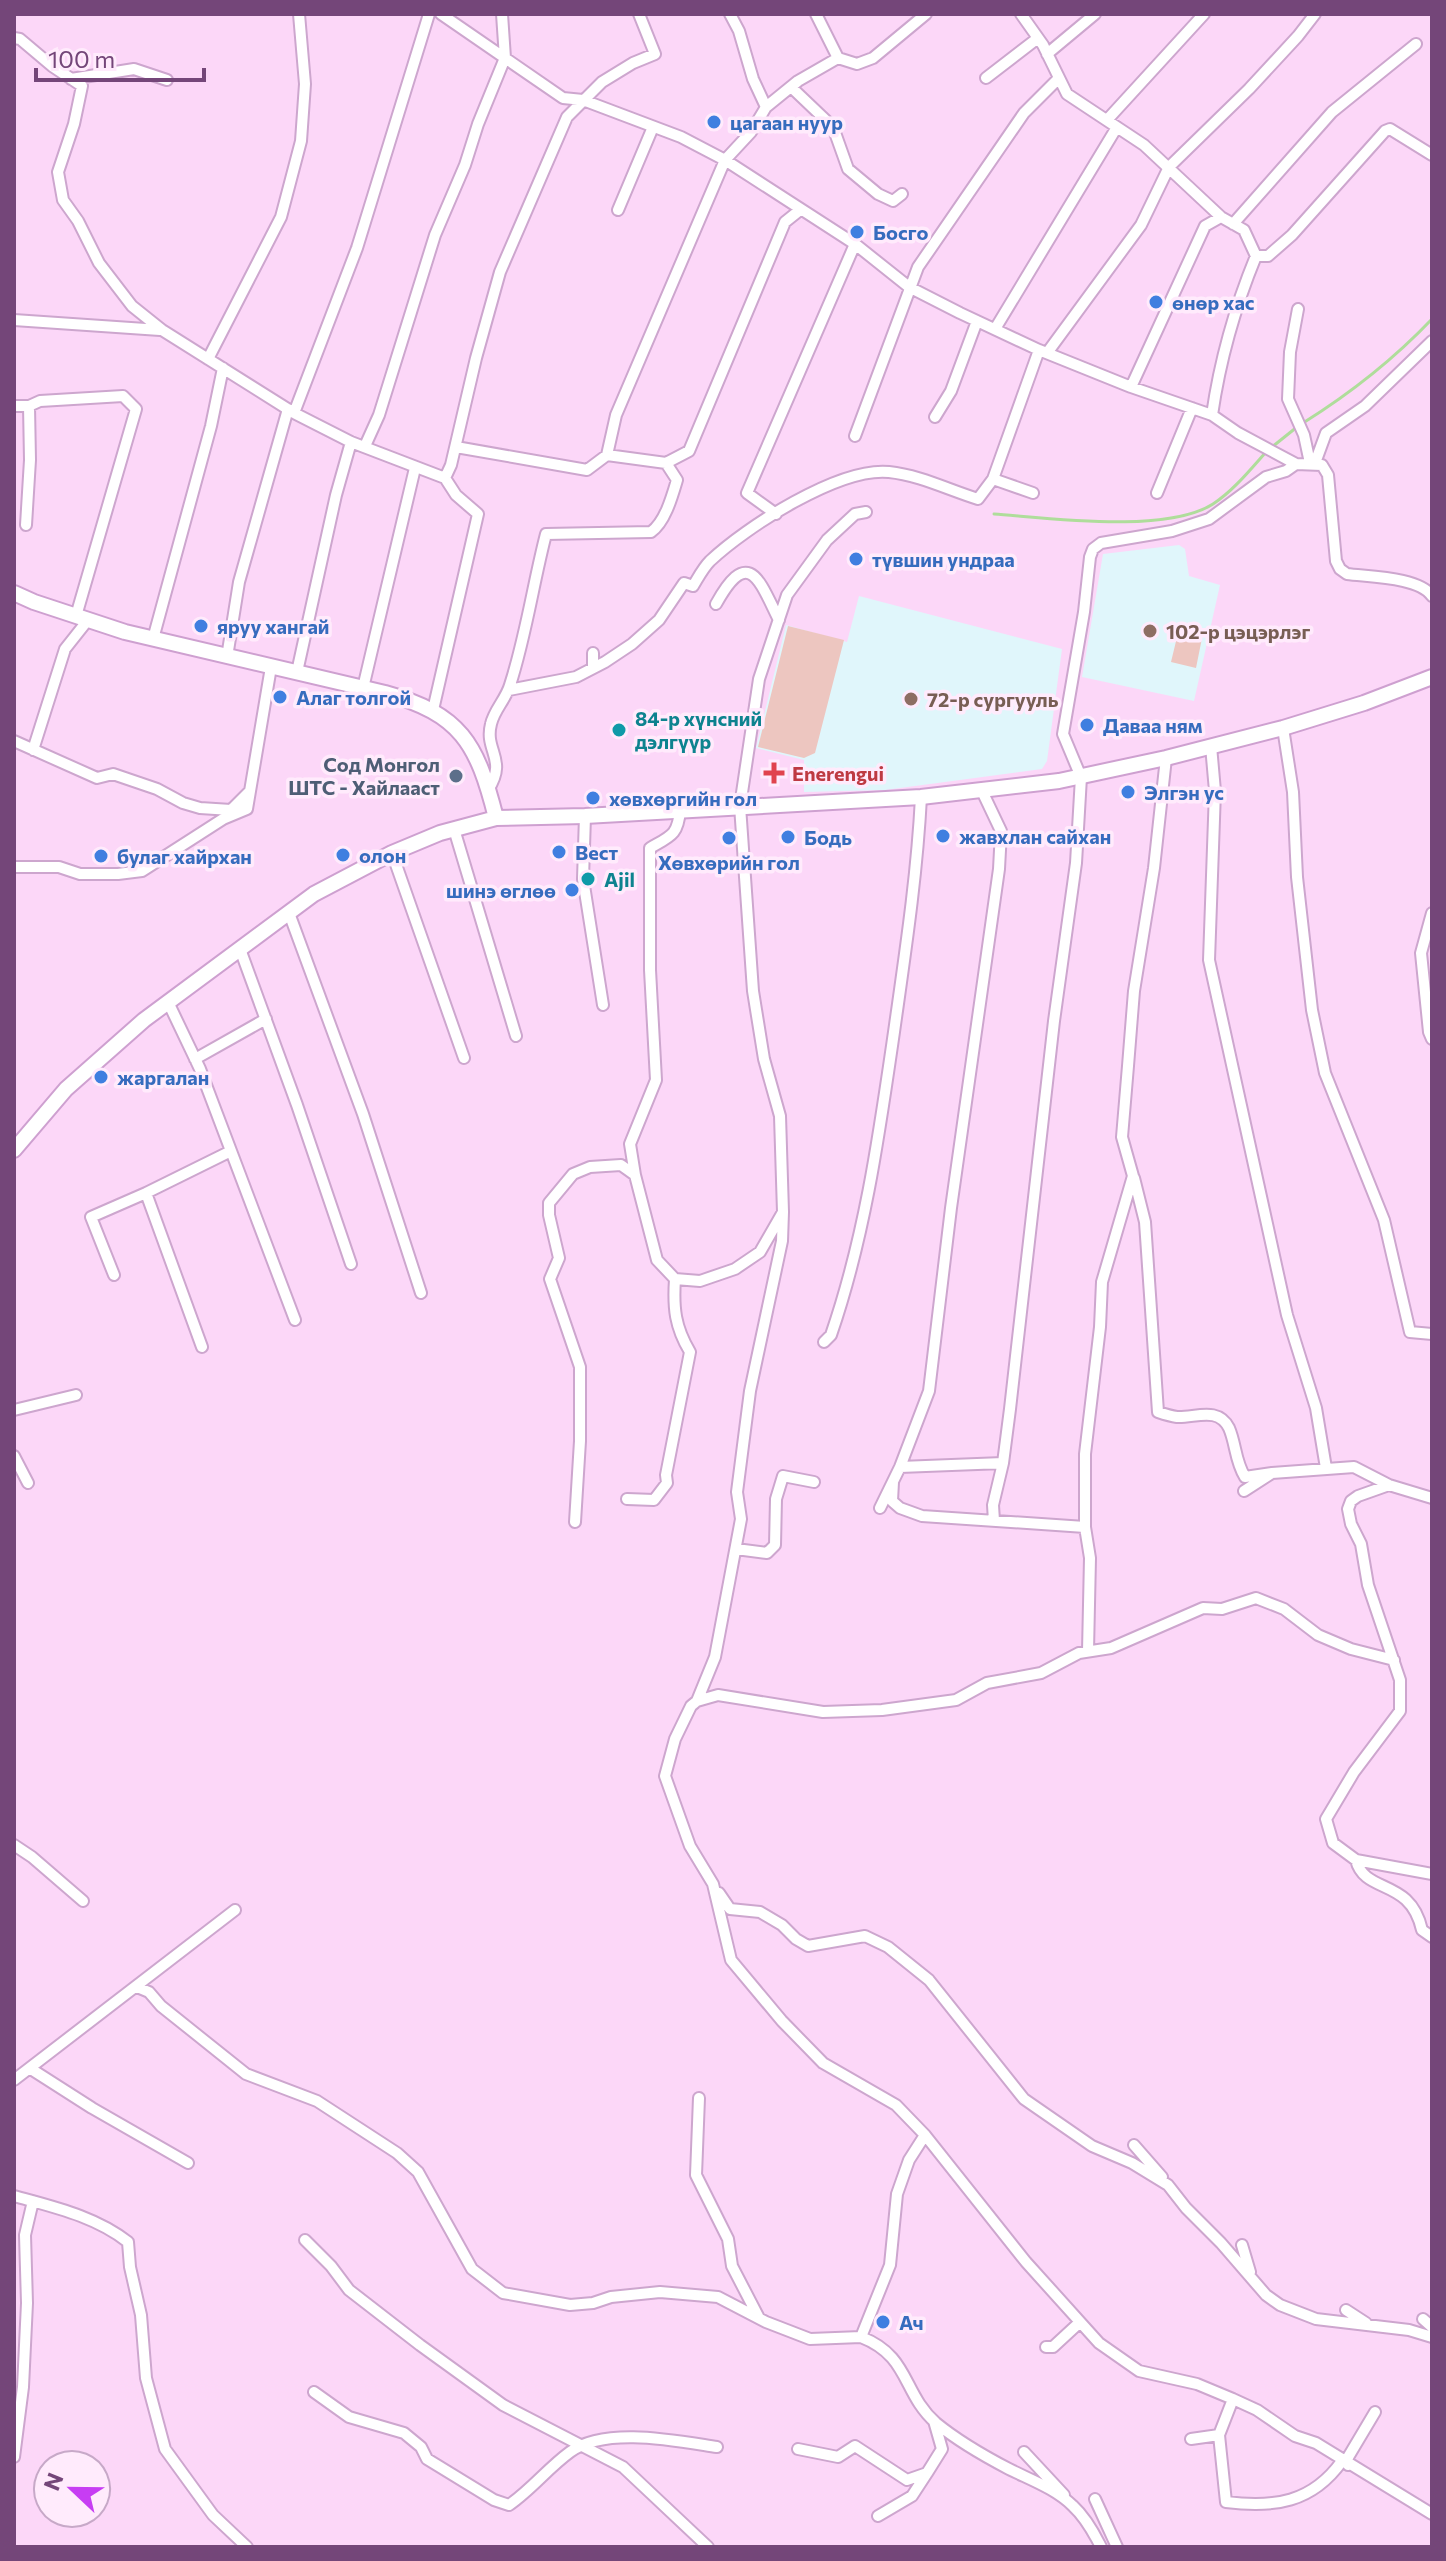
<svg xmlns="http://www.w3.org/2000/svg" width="1446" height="2561" viewBox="0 0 1446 2561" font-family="Commissioner,sans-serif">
  <rect width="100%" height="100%" fill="#fee3fa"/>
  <path fill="#fcd7f8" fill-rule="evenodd" d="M14,14h1418v2533h-1418zM48,2465h48v48h-48z"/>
  <path fill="#e0f6fb" d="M1179,545l6,4 4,27 31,9 -26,116 -112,-24 21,-123z
    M859,596l203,53 -15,112 -5,8 -157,21 -81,2v-32l-48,-12 30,-123 61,17z"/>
  <path fill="#edc6c0" d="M788,626l56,14 -29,113 -11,5 -46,-11z
    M1178,633l24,5 -6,30 -25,-6z"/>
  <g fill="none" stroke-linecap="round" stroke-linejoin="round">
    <path stroke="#afdd9b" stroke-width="3" d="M1303,423c48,-30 90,-63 129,-104
      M1272,447l25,-20
      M994,514c55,4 172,20 219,-10 20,-13 37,-34 53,-52"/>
    <defs>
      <path id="minor" d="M441,14l122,84 20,2 98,37 44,23 130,84 54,43 51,26 79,37 92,37 81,28 26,18 58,31 26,1 6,10 8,86 4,8 7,5c23,3 72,3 85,22
        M816,14l22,44
        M1021,14l22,31 24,49 77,51 77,72 23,13 12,26h12l24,-21 93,-104 5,-2 42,26
        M14,38l6,1 32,27 30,20 -8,38 -16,48 5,28 15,21 21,42 33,43 30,24 132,83 57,29 94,36
        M1047,54l48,-40
        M986,78l52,-40
        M71,79l63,-10 33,11
        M791,87l42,40 15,42 30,25 15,7 9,-7
        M766,107l32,-26 40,-23 19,6 16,-6 53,-44
        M1107,120l97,-106
        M618,210l35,-83
        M1233,224l99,-112 84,-68
        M1298,309l-8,43 -2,47 16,36 6,28
        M14,320l146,10
        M995,329l122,-202
        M1047,353l94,-128 28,-58 80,-78 49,-53 17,-22
        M208,359l73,-142 20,-76 4,-57 -6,-70
        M1131,387l74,-161 16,-9
        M14,406h15l11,-5 83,-5 13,13 -60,207
        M294,413l63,-165 72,-234
        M1212,415c8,-55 23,-108 44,-159
        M935,417l16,-26 26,-70
        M855,436l63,-169 106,-154 34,-34
        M365,446l14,-31 56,-180 30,-70 13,-41 27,-66 -3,-44
        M456,447l131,23 20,-15 59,8 23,-12 96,-229 15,-12
        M607,455l9,-40 109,-255 26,-28 15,-25 -13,-28 -14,-48 -9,-17
        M1315,463l11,-30 39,-27 67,-65
        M993,479l40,14
        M1157,493l35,-85
        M776,514l-29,-21 108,-249
        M26,525l4,-65 -1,-54
        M716,604c33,-60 44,-22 63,16
        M153,639l58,-213 12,-58
        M227,657l12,-75 49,-173
        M593,668v-15
        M297,672l39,-177 15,-53
        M363,688l52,-220
        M509,690l67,-13 29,-15 27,-18 27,-24 25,-37 9,3c5,-8 10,-18 17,-25 36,-34 129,-94 179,-89 30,3 60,18 89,27l15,-20 46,-129
        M433,710l45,-196 -22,-19 -11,-17 6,-13 25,-107 24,-86 67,-155 35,-35 31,-19 22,-9 -16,-40
        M1283,728l10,64 4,85 15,133 13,63 59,147 26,112 22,2
        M14,741l83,37 16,-4 44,15 26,14 17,5 31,2 18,-18
        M1211,746l4,45 -6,169 78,355 29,93 10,60
        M33,750l32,-101 23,-29
        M488,790c20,-31 -4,-39 3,-66 3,-14 15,-25 19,-39 16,-49 23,-101 36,-151l105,-2c14,-10 21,-35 26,-52l-11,-17
        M585,816l-2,63 20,126
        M454,829l62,207
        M392,853l72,205
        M14,867h45l21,7h38l24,-3 81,-52 24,-10 24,-142
        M289,913l74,201 58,179
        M1432,913l-11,40 8,79 3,7
        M240,949l57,156 54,159
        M168,1002l32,67 95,251
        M195,1059l71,-40
        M635,1175l-5,-31 26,-64 -6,-110v-122c21,-12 28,-13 30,-38
        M1134,1178l11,44 13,190c6,2 12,4 19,5 18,1 41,-11 52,11 7,16 6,33 16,49l27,-4
        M146,1193l56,154
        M783,1212l-1,29 -32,150 -13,101 4,27 -26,138 -18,44 -6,5 -16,33 -10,37 25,70 23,38 18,76 51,61 41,42 73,42 29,30 101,127 73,81 40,28 58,13 36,15 24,11 38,26 21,7 116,71
        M114,1275l-23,-58 55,-24 85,-42
        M824,1342l7,-7c34,-99 48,-200 63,-303 11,-78 23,-156 27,-235
        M14,1410l62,-15
        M14,1456l14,27
        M900,1467l103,-4
        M893,1482l-1,19 8,7 22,8 163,11v-73l15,-127 2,-45 31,-106 -11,-39 6,-71 6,-75 20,-123 12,-110
        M1389,1485l-31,11 -7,5 -3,8 3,15 10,20 7,41 32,95v31l-46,61 -28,47 7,24 23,17 76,14
        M1244,1491l28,-18 82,-6 35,18 43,13
        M627,1499l27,1 13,-17 -1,-8 24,-123c-15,-25 -17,-44 -15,-73
        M880,1508l20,-41 29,-76 22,-183 48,-339 2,-38 -19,-40
        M994,1521l-1,-16 10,-42 7,-54 44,-388 22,-158 5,-86 -18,-43 21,-122 6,-55 3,-8 8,-6 71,-12 37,-12 57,-42 20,-6 10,-7
        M575,1522l5,-81v-74l-30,-88 9,-21 -10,-43v-12l24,-29 17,-7 31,-2 14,10 22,85 18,19 25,2 35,-12 25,-17 23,-40 -3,-96 -16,-57 -11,-68 -13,-185 19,-127 28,-84 40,-55 28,-26 11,-2
        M1085,1527l5,31 -2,93
        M736,1549l31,4 8,-8 1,-46 7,-23 31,6
        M697,1701l21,-6 105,17 59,-2 74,-10 31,-17 54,-10 38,-20 32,-5 92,-40 19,1 34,-11 28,11 34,26 33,14 43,11
        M14,1845l18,12 51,44
        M1356,1860c9,35 54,17 66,70l10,7
        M719,1893l11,16 30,3 22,13 14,14 12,7 57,-10 23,11 41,33 95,119 68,47 40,17 36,22 18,23 35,35 45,52 14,10 36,14 93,11 23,7
        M137,1987l12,5 12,14 85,68 71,27 80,52 21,19 54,97 31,24 67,12 23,-2 18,-6 49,-5 58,5 48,25 44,17 51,-2 29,-72 7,-71 12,-34 16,-25
        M31,2069l61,39 96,55
        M14,2080l221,-170
        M699,2098l-3,77 32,64 4,27 27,52
        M1134,2145l28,32
        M14,2196c39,11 81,20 114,46l2,25 11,48 5,63 19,71 48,66 34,32
        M305,2240l26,26 18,24 71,55 83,60 120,62 85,80
        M1242,2245l8,27
        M1346,2310l20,13
        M1423,2319l9,8
        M861,2337c49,19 41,56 75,86 22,18 48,33 73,46 22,11 47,20 64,37 12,11 21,27 28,41
        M1046,2347h7l26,-24
        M314,2392l35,25 55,16 17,14 6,12 67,41 15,5c22,-15 39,-37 61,-53 35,-26 107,-11 147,-5
        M1233,2399l-14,36 7,67c48,6 86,1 116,-41
        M1191,2439l28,-4
        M798,2449l40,8 17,-11 52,34 20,-7 15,-24 -8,-28
        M1024,2452l40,43
        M14,2457l9,-70 4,-84 -2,-68 8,-34
        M1348,2465l-1,-6 28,-47
        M1095,2499l22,48
        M878,2516l34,-20 15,-23"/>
      <path id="secondary" d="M14,593l20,9 91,30 260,61c76,21 92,50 111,125
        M14,1150l52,-61 78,-69 170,-126 78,-41 48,-20 56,-15 89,-2 336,-19 138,-16 107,-23 117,-30 81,-25 68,-26"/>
    </defs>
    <use href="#minor" stroke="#cda6ce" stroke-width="14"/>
    <use href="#secondary" stroke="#cea0d0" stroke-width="18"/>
    <use href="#minor" stroke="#fff" stroke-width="10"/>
    <use href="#secondary" stroke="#fff" stroke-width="14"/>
  </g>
  <g fill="#3f7fe0" stroke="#ffebfc" stroke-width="3">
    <circle cx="714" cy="122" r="8"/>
    <circle cx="857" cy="232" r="8"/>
    <circle cx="1156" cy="302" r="8"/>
    <circle cx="856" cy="559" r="8"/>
    <circle cx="201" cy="626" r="8"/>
    <circle cx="280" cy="697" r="8"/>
    <circle cx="1087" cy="725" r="8"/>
    <circle cx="1128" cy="792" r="8"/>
    <circle cx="593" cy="798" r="8"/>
    <circle cx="943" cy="836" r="8"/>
    <circle cx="788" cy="837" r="8"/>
    <circle cx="729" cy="838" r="8"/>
    <circle cx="559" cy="852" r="8"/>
    <circle cx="343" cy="855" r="8"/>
    <circle cx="101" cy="856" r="8"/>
    <circle cx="572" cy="890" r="8"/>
    <circle cx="101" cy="1077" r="8"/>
    <circle cx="883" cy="2322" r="8"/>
  </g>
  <g fill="#8d6e63" stroke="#ffebfc" stroke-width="3">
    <circle cx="1150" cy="631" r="8"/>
    <circle cx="911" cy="699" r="8"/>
  </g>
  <g fill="#0f9aa8" stroke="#ffebfc" stroke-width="3">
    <circle cx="619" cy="730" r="8"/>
    <circle cx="588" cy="879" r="8"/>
  </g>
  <path fill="#e0444e" stroke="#ffebfc" stroke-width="3" d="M770 761h8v8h8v8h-8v8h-8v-8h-8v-8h8z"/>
  <circle fill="#5c6f8a" stroke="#ffebfc" stroke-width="3" cx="456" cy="776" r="8"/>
  <g text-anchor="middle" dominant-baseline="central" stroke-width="7" stroke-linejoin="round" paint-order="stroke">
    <g font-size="20" font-weight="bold" fill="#366cbe" stroke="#ffebfc" text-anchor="start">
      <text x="730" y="122">цагаан нуур</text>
      <text x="873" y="232">Босго</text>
      <text x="1172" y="302">өнөр хас</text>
      <text x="872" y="559">түвшин ундраа</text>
      <text x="217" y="626">яруу хангай</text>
      <text x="296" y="697">Алаг толгой</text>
      <text x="1103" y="725">Даваа ням</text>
      <text x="1144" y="792">Элгэн ус</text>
      <text x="609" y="798">хөвхөргийн гол</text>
      <text x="959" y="836">жавхлан сайхан</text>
      <text x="804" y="837">Бодь</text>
      <text x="575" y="852">Вест</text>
      <text x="359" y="855">олон</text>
      <text x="117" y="856">булаг хайрхан</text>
      <text x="729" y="862" text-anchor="middle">Хөвхөрийн гол</text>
      <text x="556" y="890" text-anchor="end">шинэ өглөө</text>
      <text x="117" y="1077">жаргалан</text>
      <text x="899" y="2322">Ач</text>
    </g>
    <g font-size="20" font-weight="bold" fill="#785e54" stroke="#ffebfc" text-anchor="start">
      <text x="1166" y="631">102-р цэцэрлэг</text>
      <text x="927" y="699">72-р сургууль</text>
    </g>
    <g font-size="20" font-weight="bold" fill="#0d838f" stroke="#ffebfc" text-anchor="start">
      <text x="635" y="718">84-р хүнсний<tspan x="635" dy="23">дэлгүүр</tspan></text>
      <text x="604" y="879">Ajil</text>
    </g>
    <g font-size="20" font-weight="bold" fill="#4e5e75" stroke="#ffebfc" text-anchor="end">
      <text x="440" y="764">Сод Монгол<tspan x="440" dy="23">ШТС - Хайлааст</tspan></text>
    </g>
    <g font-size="20" font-weight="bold" fill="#be3a42" stroke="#ffebfc" text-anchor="start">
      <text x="792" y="773">Enerengui</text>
    </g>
  </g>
  <rect width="1446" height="2561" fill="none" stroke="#744679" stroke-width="32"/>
  <g transform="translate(72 2489) rotate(292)"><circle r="38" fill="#ffebfc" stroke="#c7a9c8" stroke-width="2"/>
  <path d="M0-6L14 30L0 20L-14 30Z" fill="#c73df3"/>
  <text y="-12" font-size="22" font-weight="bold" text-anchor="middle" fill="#744679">N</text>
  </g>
  <path d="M36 68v12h168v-12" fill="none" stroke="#744679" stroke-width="4"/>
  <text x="48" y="68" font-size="24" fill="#744679" stroke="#ffebfc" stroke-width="6" paint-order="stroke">100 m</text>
</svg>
